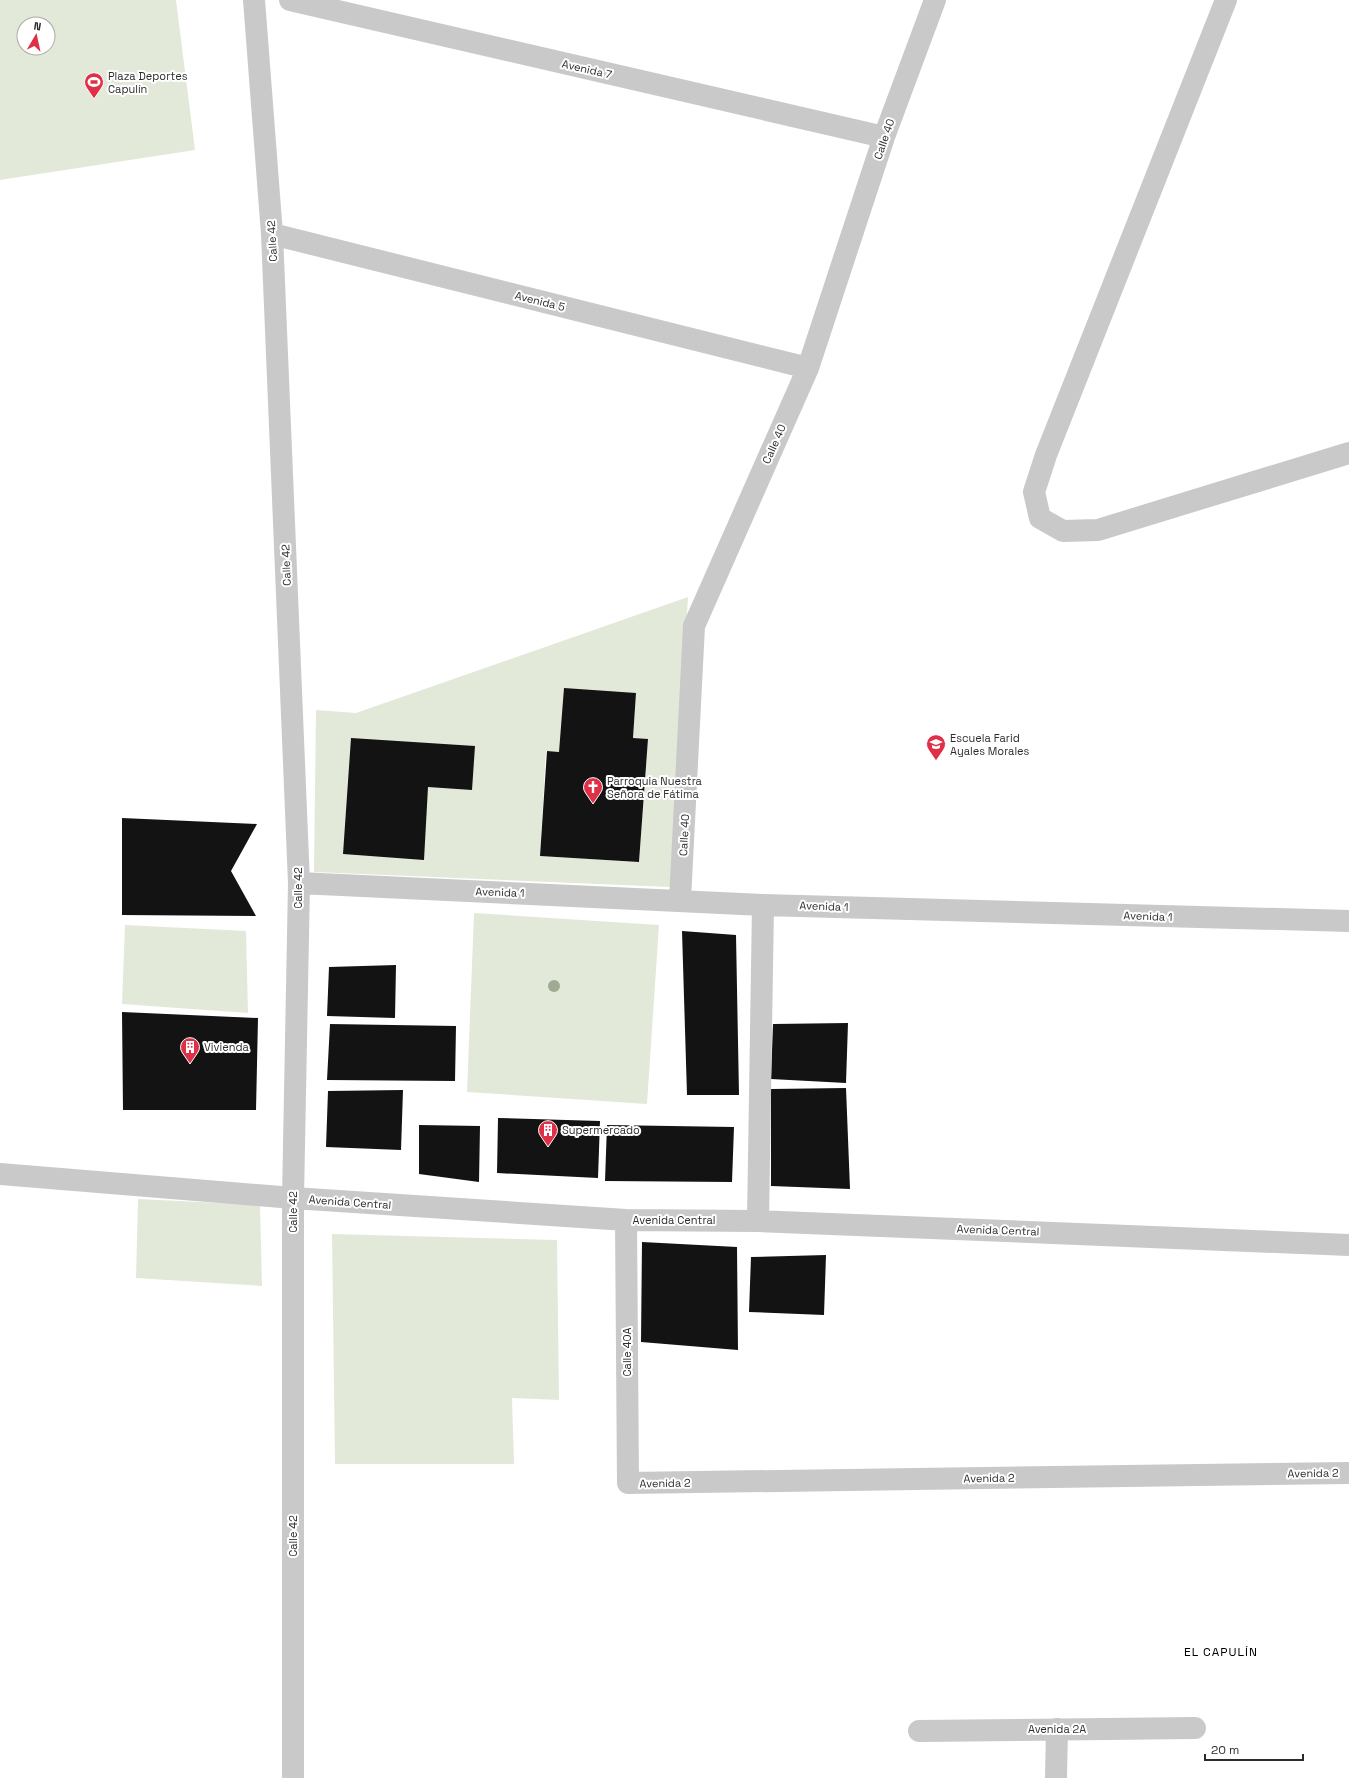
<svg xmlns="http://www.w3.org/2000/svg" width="1349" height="1778" viewBox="0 0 1349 1778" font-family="'Space Grotesk',sans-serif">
  <rect width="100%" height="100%" fill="#fff"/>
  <path fill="#e3e9d9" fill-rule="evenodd" d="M0,0h176l19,150 -195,30zM24,24h24v24h-24z
    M688,597l-18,290 -356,-15 2,-162 40,3zM636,693l-3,45 15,2 -9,122 -99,-6 6,-105 13,1z
    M474,913l185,12 -12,179 -180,-12z
    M125,925l121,6 2,82 -126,-9z
    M138,1199l122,6 2,81 -126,-8z
    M332,1234l225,6 2,160 -47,-2 2,66h-179z"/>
  <path fill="#131313" d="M564,688l72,5 -3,45 15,1 -9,123 -99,-6 7,-105 12,1z
    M351,738l124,8 -3,44 -44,-3 -4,73 -81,-6z
    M122,818l135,6 -26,47 25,45 -134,-1z
    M682,931l54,4 3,160h-52z
    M396,965l-1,53 -68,-2 2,-49z
    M122,1012l136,6 -2,92h-133z
    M848,1023l-2,60 -75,-4 2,-55z
    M330,1024l126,2 -1,55 -128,-1z
    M846,1088l4,101 -79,-3v-97z
    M403,1090l-2,60 -75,-3 2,-56z
    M498,1118l102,3 -2,57 -101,-5z
    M419,1125l61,1 -1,56 -60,-8z
    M607,1125l127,2 -2,55 -127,-1z
    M642,1242l95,5 1,103 -97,-8z
    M826,1255l-2,60 -75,-3 2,-55z"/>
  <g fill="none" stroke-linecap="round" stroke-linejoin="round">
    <path stroke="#c9c9c9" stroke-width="22" d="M254,0l18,234 27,649 -6,315v580
      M290,0l594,137
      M1226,0l-180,455 -12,37 6,26 23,13 35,-1 251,-77
      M272,234l536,134
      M299,883l464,22 586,16
      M680,900l14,-274 114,-258 76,-231 51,-137
      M0,1174l293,24 333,22 132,1 591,24
      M626,1220l2,263 721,-10
      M758,1221l5,-316
      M919,1731l276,-3
      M1056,1778l1,-49"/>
  </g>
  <circle fill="#9faa93" cx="554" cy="986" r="6"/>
  <defs>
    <symbol id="stadium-pin" viewBox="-11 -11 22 30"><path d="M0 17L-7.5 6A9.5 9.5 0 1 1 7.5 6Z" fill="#e03047" stroke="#fff"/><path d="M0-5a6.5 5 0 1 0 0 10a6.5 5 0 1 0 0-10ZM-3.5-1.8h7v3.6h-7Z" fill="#fff"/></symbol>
    <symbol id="school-pin" viewBox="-11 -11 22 30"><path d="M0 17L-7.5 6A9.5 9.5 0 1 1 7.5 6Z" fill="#e03047" stroke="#fff"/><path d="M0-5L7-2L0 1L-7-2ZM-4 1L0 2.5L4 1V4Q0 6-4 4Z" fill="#fff"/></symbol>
    <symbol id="church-pin" viewBox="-11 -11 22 30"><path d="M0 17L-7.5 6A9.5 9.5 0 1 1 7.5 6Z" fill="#e03047" stroke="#fff"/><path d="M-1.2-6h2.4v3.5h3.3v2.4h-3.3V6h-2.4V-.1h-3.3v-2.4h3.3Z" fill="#fff"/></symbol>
    <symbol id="building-pin" viewBox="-11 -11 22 30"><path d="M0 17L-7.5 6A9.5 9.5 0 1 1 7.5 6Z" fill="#e03047" stroke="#fff"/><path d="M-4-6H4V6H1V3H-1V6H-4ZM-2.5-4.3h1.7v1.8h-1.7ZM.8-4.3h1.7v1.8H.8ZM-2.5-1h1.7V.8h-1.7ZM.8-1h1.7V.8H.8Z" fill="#fff"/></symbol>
  </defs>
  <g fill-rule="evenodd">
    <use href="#stadium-pin" x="83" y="71" width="22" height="30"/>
    <use href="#school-pin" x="925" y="733" width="22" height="30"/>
    <use href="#church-pin" x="582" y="776" width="22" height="30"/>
    <use href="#building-pin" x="179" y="1036" width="22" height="30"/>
    <use href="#building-pin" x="537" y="1119" width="22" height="30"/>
  </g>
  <g text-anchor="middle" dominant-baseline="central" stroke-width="4" stroke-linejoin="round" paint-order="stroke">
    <g font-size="11" fill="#2c2c2c" stroke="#fff">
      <text transform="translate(587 69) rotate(13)">Avenida 7</text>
      <text transform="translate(884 139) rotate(-71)">Calle 40</text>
      <text transform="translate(272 241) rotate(-93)">Calle 42</text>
      <text transform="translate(540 301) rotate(14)">Avenida 5</text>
      <text transform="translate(774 444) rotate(-66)">Calle 40</text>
      <text transform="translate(286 565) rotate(-92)">Calle 42</text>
      <text transform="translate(684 835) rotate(-87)">Calle 40</text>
      <text transform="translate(298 888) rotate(-90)">Calle 42</text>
      <text transform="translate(500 892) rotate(2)">Avenida 1</text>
      <text transform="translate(824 906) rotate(2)">Avenida 1</text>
      <text transform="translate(1148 916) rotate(2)">Avenida 1</text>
      <text transform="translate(350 1202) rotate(4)">Avenida Central</text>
      <text transform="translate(293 1212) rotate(-90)">Calle 42</text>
      <text x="674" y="1220">Avenida Central</text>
      <text transform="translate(998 1230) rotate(2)">Avenida Central</text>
      <text transform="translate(627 1352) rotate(-90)">Calle 40A</text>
      <text transform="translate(1313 1473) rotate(-1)">Avenida 2</text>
      <text transform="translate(989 1478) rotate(-1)">Avenida 2</text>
      <text transform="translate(665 1483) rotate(-1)">Avenida 2</text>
      <text transform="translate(293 1536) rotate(-90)">Calle 42</text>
      <text x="1057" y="1729">Avenida 2A</text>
    </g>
    <g font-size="11" fill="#2c2c2c" stroke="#fff" text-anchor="start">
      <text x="108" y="76">Plaza Deportes<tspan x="108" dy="13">Capulín</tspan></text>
      <text x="950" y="738">Escuela Farid<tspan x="950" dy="13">Ayales Morales</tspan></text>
      <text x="607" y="781">Parroquia Nuestra<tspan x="607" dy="13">Señora de Fátima</tspan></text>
      <text x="204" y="1047">Vivienda</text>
      <text x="562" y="1130">Supermercado</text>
    </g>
    <g font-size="12" letter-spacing="1" fill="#000" stroke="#fff">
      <text x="1221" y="1652">EL CAPULÍN</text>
    </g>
  </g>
  <g transform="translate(36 36) rotate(9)"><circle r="19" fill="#ffffff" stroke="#ababab"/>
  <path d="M0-3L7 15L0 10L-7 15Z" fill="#e03047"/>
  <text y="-6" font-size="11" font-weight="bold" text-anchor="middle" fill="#2c2c2c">N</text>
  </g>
  <path d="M1205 1754v6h98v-6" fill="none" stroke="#2c2c2c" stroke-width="2"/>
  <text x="1211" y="1754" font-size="12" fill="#2c2c2c" stroke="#ffffff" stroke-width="3" paint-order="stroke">20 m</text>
</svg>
